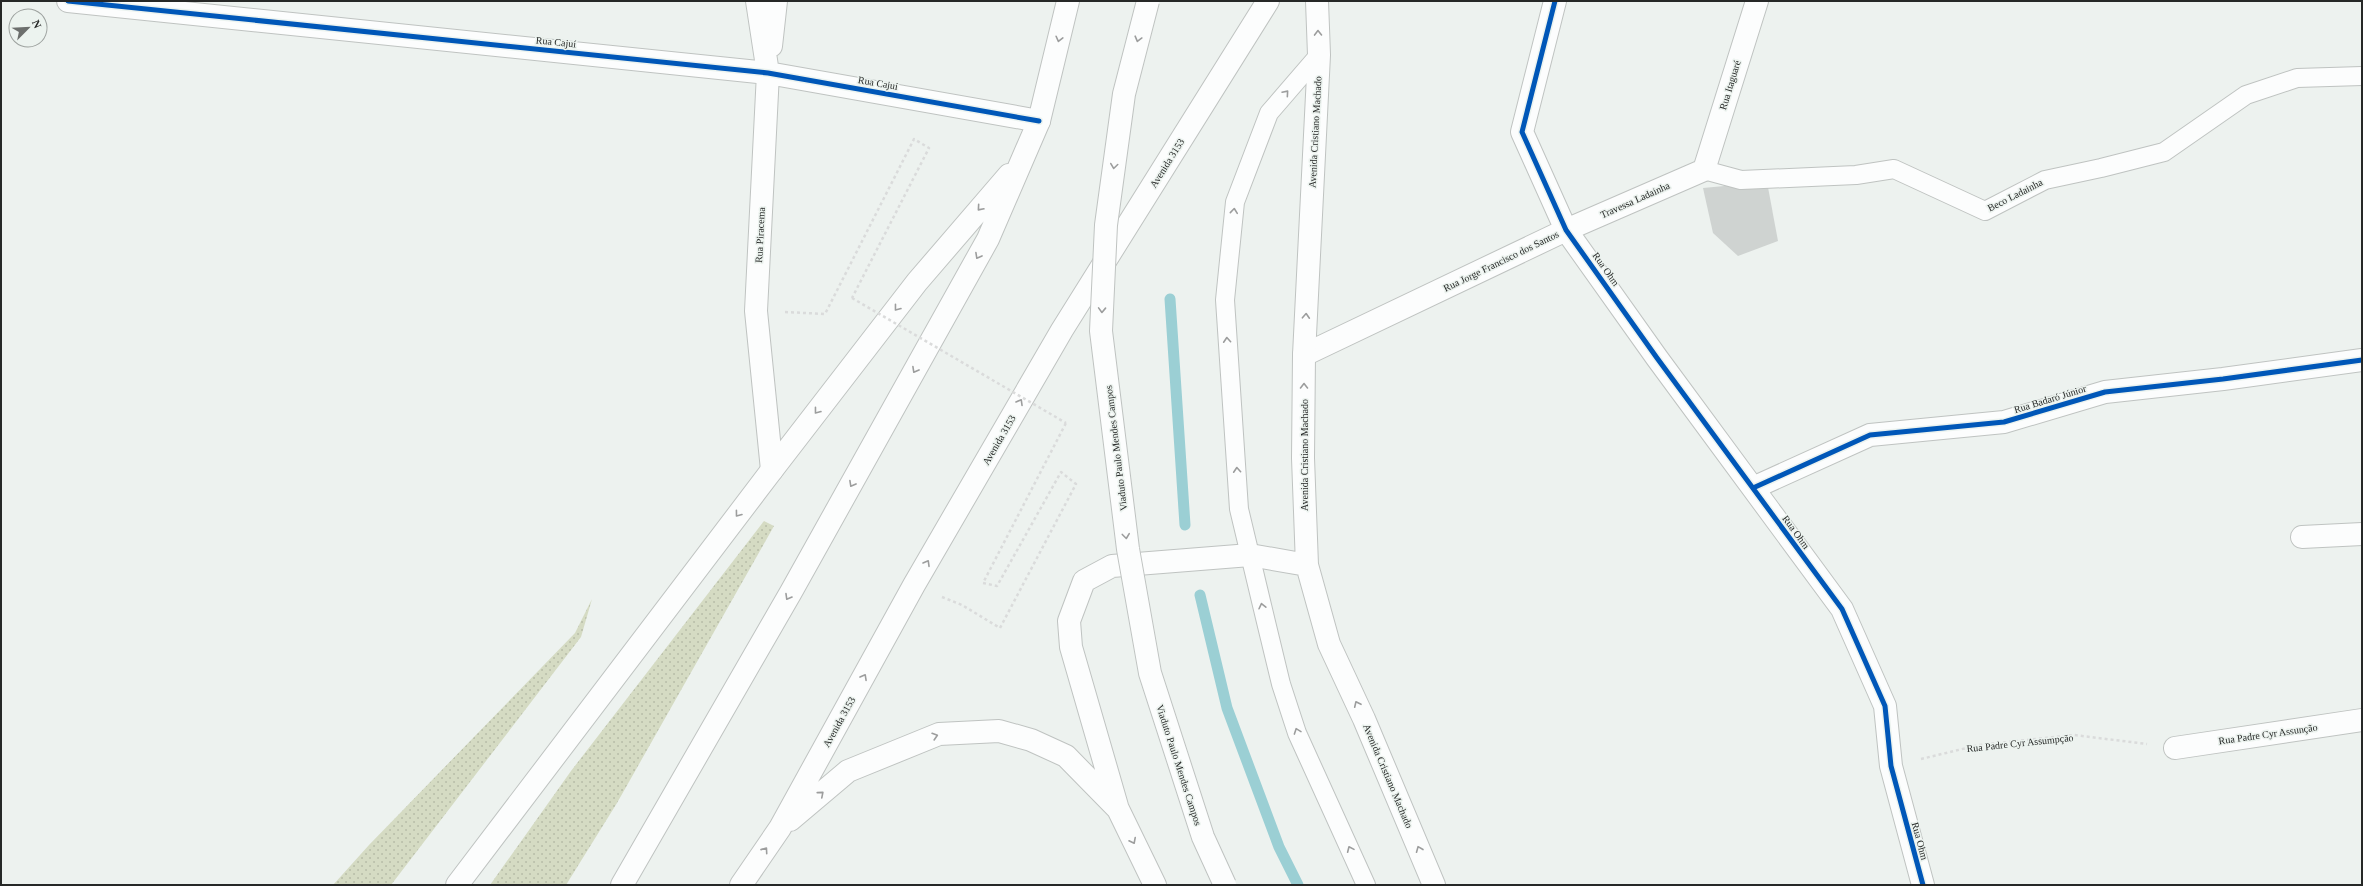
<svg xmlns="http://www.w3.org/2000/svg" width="2363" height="886" viewBox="0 0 2363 886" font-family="'Times New Roman',serif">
  <defs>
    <pattern id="grass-dots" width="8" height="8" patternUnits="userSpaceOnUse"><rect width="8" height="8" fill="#d5dbc3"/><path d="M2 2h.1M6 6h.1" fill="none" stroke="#b7bca8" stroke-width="1.8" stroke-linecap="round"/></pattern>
  </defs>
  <rect width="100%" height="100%" fill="#edf2ef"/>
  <path fill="url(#grass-dots)" d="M764,521l10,5 -157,277 -51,82h-76l81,-114z
    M592,599l-11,38 -190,248h-58l36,-40 206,-212z"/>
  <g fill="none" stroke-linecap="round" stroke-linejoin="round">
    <path stroke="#9bcfd4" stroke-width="11" d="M1170,299l15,226
      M1200,595l27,113 52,139 19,38"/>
  </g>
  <path fill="#cfd3d1" d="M1767,182l11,59 -40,15 -25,-23 -10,-45z"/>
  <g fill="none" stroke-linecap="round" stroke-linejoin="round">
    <defs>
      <path id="service" d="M1319,55l-50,58 -34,89 -10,98 14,209 27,113 15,62 16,49 69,152
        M1704,170l37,10 115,-5 38,-6 91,42 60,-31 56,-12 63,-16 82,-57 51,-17 65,-2"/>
      <path id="minor" d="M68,1l700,72 271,48
        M757,1l11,72 -12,238 16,159
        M1555,1l-33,131 44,98 91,128 185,251 43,97 6,60 32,119
        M771,46l5,-45
        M1304,355l262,-125 138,-60 53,-169
        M1753,488l117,-53 134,-13 101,-30 118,-13 139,-19
        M2302,537l60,-3
        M2175,748l187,-28"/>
      <path id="trunk" d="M1317,1l2,54 -15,300 -1,103 4,107 22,79 35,75 70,166
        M1117,806l-46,-159 -2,-26 15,-40 28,-15 138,-11 57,10
        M790,820l58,-49 91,-37 60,-3 32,9 35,16 52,53 37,76
        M457,885l315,-415 145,-188 92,-107
        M622,885l169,-293 197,-353 51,-118 29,-120
        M741,885l39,-57 134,-243 148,-255 206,-329"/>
    </defs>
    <use href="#service" stroke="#bfc3c1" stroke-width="20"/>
    <use href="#minor" stroke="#bfc3c1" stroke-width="24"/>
    <use href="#trunk" stroke="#bfc3c1" stroke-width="24"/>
    <path stroke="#dadbdb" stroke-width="2.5" stroke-dasharray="3 3" stroke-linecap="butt" d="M785,312l40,2 89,-175 15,9 -77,150
      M942,597l20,8 38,23 76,-144 -15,-12 -64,114 -14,-3 83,-160
      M1921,759l58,-14 95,-10 73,9"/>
    <use href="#service" stroke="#fcfdfd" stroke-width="18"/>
    <use href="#minor" stroke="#fcfdfd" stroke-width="22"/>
    <use href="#trunk" stroke="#fcfdfd" stroke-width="22"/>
    <defs>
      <path id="trunk-bridge" d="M1148,1l-24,93 -18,131 -5,106 27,218 22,124 53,164 22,48"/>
    </defs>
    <use href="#trunk-bridge" stroke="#bfc3c1" stroke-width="24" stroke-linecap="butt"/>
    <path stroke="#dadbdb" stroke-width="2.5" stroke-dasharray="3 3" stroke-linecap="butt" d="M852,298l214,125"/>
    <use href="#trunk-bridge" stroke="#fcfdfd" stroke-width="22"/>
    <defs>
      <path id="cycleway" d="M68,1l700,72 271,48
        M1555,1l-33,131 44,98 91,128 185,251 43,97 6,60 32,119
        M1753,488l117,-53 134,-13 101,-30 118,-13 139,-19"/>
    </defs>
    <use href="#cycleway" stroke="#ecf3ef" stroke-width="8"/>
    <use href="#cycleway" stroke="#0057b8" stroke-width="5"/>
  </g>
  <defs><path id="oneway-chevron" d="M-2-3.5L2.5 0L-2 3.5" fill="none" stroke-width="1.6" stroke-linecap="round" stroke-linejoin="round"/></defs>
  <g stroke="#9c9d9d">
    <use href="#oneway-chevron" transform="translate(1318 33) rotate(-91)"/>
    <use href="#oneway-chevron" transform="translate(1059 39) rotate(104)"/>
    <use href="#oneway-chevron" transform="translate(1138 39) rotate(105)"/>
    <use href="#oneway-chevron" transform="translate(1286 93) rotate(-49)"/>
    <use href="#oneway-chevron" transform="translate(1114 166) rotate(98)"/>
    <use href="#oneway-chevron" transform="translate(980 208) rotate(131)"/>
    <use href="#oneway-chevron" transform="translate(1234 211) rotate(-84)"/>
    <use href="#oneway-chevron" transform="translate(978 256) rotate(119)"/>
    <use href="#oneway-chevron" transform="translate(897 308) rotate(128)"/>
    <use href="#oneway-chevron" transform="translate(1102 310) rotate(92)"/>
    <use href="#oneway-chevron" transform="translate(1306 316) rotate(-87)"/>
    <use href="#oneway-chevron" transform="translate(1227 340) rotate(-94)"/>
    <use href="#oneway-chevron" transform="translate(915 370) rotate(119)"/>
    <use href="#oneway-chevron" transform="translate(1304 386) rotate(-90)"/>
    <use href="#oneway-chevron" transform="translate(1020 402) rotate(-60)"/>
    <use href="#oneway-chevron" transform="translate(817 411) rotate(128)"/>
    <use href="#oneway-chevron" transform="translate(1237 470) rotate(-94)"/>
    <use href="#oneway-chevron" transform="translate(852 484) rotate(119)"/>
    <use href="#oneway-chevron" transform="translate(738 514) rotate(127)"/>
    <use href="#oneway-chevron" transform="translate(1126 536) rotate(83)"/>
    <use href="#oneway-chevron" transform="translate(927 563) rotate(-60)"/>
    <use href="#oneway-chevron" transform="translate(788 597) rotate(120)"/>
    <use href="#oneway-chevron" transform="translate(1262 606) rotate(-103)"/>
    <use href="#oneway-chevron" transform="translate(864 677) rotate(-61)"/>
    <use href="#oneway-chevron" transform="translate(1357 704) rotate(-115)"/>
    <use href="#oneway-chevron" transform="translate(1297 731) rotate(-110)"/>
    <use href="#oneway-chevron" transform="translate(935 736) rotate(-17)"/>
    <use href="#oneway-chevron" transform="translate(821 794) rotate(-41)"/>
    <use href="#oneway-chevron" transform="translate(1133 841) rotate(63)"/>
    <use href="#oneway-chevron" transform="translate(1350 849) rotate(-114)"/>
    <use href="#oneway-chevron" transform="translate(1419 849) rotate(-112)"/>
    <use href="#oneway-chevron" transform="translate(765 850) rotate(-55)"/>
  </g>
  <g text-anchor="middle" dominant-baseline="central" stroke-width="3" stroke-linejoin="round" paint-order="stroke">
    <g font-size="10" fill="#262827" stroke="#ecf3ef">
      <text transform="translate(556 42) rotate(6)">Rua Cajuí</text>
      <text transform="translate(878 83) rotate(10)">Rua Cajuí</text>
      <text transform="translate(1730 85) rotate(-73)">Rua Itaguaré</text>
      <text transform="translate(1315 132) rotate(-87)">Avenida Cristiano Machado</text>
      <text transform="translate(1167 163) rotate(-58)">Avenida 3153</text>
      <text transform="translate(2015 195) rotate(-27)">Beco Ladainha</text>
      <text transform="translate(1635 200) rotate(-24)">Travessa Ladainha</text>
      <text transform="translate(760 235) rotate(-87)">Rua Piracema</text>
      <text transform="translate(1501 261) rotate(-26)">Rua Jorge Francisco dos Santos</text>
      <text transform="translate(1606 269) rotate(55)">Rua Ohm</text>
      <text transform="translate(2050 399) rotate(-17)">Rua Badaró Júnior</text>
      <text transform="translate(999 440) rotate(-60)">Avenida 3153</text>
      <text transform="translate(1116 448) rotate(-97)">Viaduto Paulo Mendes Campos</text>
      <text transform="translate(1304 455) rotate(-90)">Avenida Cristiano Machado</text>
      <text transform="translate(1796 532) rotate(54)">Rua Ohm</text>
      <text transform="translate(839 722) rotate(-61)">Avenida 3153</text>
      <text transform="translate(2268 734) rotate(-8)">Rua Padre Cyr Assunção</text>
      <text transform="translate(2020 743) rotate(-6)">Rua Padre Cyr Assumpção</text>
      <text transform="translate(1179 765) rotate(72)">Viaduto Paulo Mendes Campos</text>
      <text transform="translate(1388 776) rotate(67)">Avenida Cristiano Machado</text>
      <text transform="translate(1920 841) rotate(75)">Rua Ohm</text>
    </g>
  </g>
  <rect width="2363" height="886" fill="none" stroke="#262827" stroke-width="4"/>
  <g transform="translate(28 28) rotate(66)"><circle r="19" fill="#ecf3ef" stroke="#9da29f"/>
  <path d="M0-3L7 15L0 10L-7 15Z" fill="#6c6f6d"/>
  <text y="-6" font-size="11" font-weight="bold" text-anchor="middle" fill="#262827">N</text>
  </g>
</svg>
